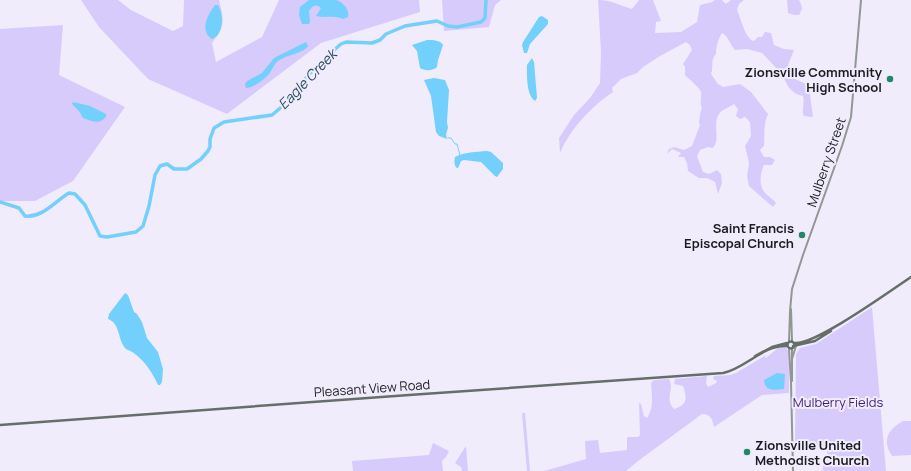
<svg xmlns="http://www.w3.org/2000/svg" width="911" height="471" viewBox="0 0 911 471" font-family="Manrope,sans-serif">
  <rect width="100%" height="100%" fill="#f0ecfc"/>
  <path fill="#d7cbfc" d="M81,0h37l13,10 42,21 10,-5 1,-26h35c5,20 7,25 -7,43l4,19 46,-25 17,-37h140l1,12 -99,31 -94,71 -79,-35 -49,-52z
    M442,0h59l-6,5 -6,22 -45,4z
    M598,0c13,0 21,5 34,9l7,-9h14l8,21 -5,1 -1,11 26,-1 16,-10 3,-17 12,-3 3,-2h7l4,4 5,-4h13l-5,4 -2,6c4,8 8,29 17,31l4,-4h4l3,-5 6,1 3,12 10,4 10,1 -6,15 3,12 17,8 1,3 4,29 -9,-1c-3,-6 1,-13 -1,-20l-7,-2 -7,-6 -8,-15 -19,-20 -15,-4 -12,1c-5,-6 -7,-14 -13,-17 -4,7 -6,13 -6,21 -6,6 -2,13 -5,20l7,10 5,3 17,-3 11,8 17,22c-5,11 -3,21 -4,32l-4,4 4,7h6l5,3 -3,5h-8c-4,9 -6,21 2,29 3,3 7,5 10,9l-3,4 -24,-21 -2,-10 2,-13 -4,-17 6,-10 -1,-14 -5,-5 -5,2 -4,-3 2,-7 -4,-5c-5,4 -12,5 -15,10 -7,10 2,25 -6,34l-5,-1 -8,3 -3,6 6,16 6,2 8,-4 4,4 1,9 -4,11 -3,-12 -8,-4h-8l-11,-7 -1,-8 -3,-6h-6l3,-4 -9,-4 -5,5 2,-5 5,-2 10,3 8,-4 8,-21 -1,-2 1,-9 2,-6c-3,-5 0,-10 -1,-16 -2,-5 -12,-13 -16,-17v-8l-2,-3 9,-14 -2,-5 -4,-3 -26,14 -17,11 -6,6 -16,6 -9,9 1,4c-21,14 -43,37 -53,61l-1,-15 15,-23 16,-17 10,-15 1,-31z
    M787,0h12l2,4 1,5 -3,6h-5l-6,-2z
    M63,25l-4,50 66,32 -52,74 -38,20h-35v-172z
    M872,307l14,164h-63v-7l5,-1 -1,-12 -2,-3h-5l-4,-5 -21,2 1,-91 4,-6 16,-4z
    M783,347h3l3,5v41l-27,2 -48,32c-2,-8 -3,-13 -12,-13l-64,47 -12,10h-82l42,-12 -1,-18 13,-1 2,13 27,-3v-13h11l2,-2 -1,-32 2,1 3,12 3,2c7,-11 5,-22 4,-35l3,-3 15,-1c6,10 -5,20 5,30 14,-4 13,-11 9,-23l-9,-2 1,-5 31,-3h1l-1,7 2,4 8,-4 1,-2 -4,-2 1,-3 16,-1 6,-2 30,-18 -1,2 1,1 12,-10z
    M522,413h3l5,58h-3z
    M903,421h8v34l-19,1c-10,-15 -5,-26 11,-35z
    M433,443l16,8 -3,6 -4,4 1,10h-90l-1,-10 77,-6z
    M466,446l2,25h-6l-1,-4 -6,-4z"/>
  <path fill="#73cffb" d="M309,0c8,0 19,0 27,0 7,2 14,10 12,17l-5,2c-8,-4 -18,-1 -27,-3l5,-8c-5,-5 -9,-2 -12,3l1,12 -2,1h-6l-3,-9 1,-8z
    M215,5h3c6,9 6,30 -6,34 -13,-8 -4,-25 3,-34z
    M542,16l6,4v4l-18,20 -3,9h-3l-2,-8 1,-3 16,-25z
    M427,40c6,0 13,0 16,5l-5,15 -1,7c-4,4 -12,4 -17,1l-3,-17 -5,-6z
    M306,42l2,4c-4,7 -22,9 -30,15 -4,3 -6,9 -9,13 -4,5 -16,14 -23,14l-1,-4 2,-3 15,-8 12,-15z
    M532,58l2,4 3,36 -2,3c-9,-6 -8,-26 -8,-36z
    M434,78l11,2 4,10 -2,32 1,6 -2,6 1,5 -8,-3 -3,-4 -5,-36 -7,-16z
    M73,102l17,4 16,8v3c-8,8 -14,4 -23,1l-4,-7 -7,-7z
    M487,151l4,1 12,11v6l-6,8 -2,-1 -14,-14 -17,-2 -3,1 -3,7h-1c-3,-2 -3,-7 -2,-11 10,-5 21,-5 32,-6z
    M125,293l3,2 6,17 3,2 5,8 5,16 11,14 5,17 -1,13 -2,3h-2c-5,-11 -12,-23 -23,-31 -4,-4 -9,-3 -12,-9 -5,-9 -4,-22 -15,-26l1,-5z
    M777,373l8,1 -1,15c-9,1 -19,3 -20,-9z"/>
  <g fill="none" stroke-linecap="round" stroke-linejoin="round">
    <path stroke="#73cffb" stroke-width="1" d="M448,138h3l4,6h2l3,11"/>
    <path stroke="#73cffb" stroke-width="3.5" d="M0,202l19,6 6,8c18,2 30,-15 44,-23l6,1 10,11 15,31 7,1 29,-5 7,-6 6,-20 6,-31 5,-9 7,-2 7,5h13l14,-10 7,-8 2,-4v-8l4,-11 10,-6 48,-7 13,-11 25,-31 20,-14 4,-9 7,-6 5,-2 26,1 8,-3 6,-6 19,-8 32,-5 11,5 9,1 24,-5 4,-4 1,-18"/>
    <path stroke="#919793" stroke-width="2" d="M791,309l1,32
      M789,342l1,-31 2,-22 11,-34 39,-109 9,-29 10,-117
      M789,348l2,34 2,89
      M792,348v10
      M792,381v-22l4,-13"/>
    <path stroke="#656e68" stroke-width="2.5" d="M787.5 345a3.5 3.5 0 1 1 7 0a3.5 3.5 0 1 1-7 0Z
      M794,343c20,3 96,-52 117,-66
      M793,346l22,-5 16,-10
      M755,356l17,-9 15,-4
      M0,425l409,-30 314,-22c22,-4 41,-29 64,-27"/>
  </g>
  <g fill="#228864" stroke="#f0ecfc" stroke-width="1.5">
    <circle cx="890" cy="79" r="4"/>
    <circle cx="802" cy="235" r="4"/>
    <circle cx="747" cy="452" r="4"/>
  </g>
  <g text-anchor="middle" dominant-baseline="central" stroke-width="4" stroke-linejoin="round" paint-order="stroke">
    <g font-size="13" font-weight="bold" fill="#1c1b20" stroke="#f0ecfc" text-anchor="end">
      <text x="882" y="72">Zionsville Community<tspan x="882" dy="15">High School</tspan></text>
      <text x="794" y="228">Saint Francis<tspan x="794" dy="15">Episcopal Church</tspan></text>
      <text x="755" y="445" text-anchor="start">Zionsville United<tspan x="755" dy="15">Methodist Church</tspan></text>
    </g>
    <g font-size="13" fill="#1c1b20" stroke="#f0ecfc">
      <text transform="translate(826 162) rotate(-71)">Mulberry Street</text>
      <text transform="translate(372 388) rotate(-4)">Pleasant View Road</text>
    </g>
    <g font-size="13" fill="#401e74" stroke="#f0ecfc">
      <text x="838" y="402">Mulberry Fields</text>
    </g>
    <g font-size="14" font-style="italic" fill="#254c5f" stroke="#f0ecfc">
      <text transform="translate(307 79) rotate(-46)">Eagle Creek</text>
    </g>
  </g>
</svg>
